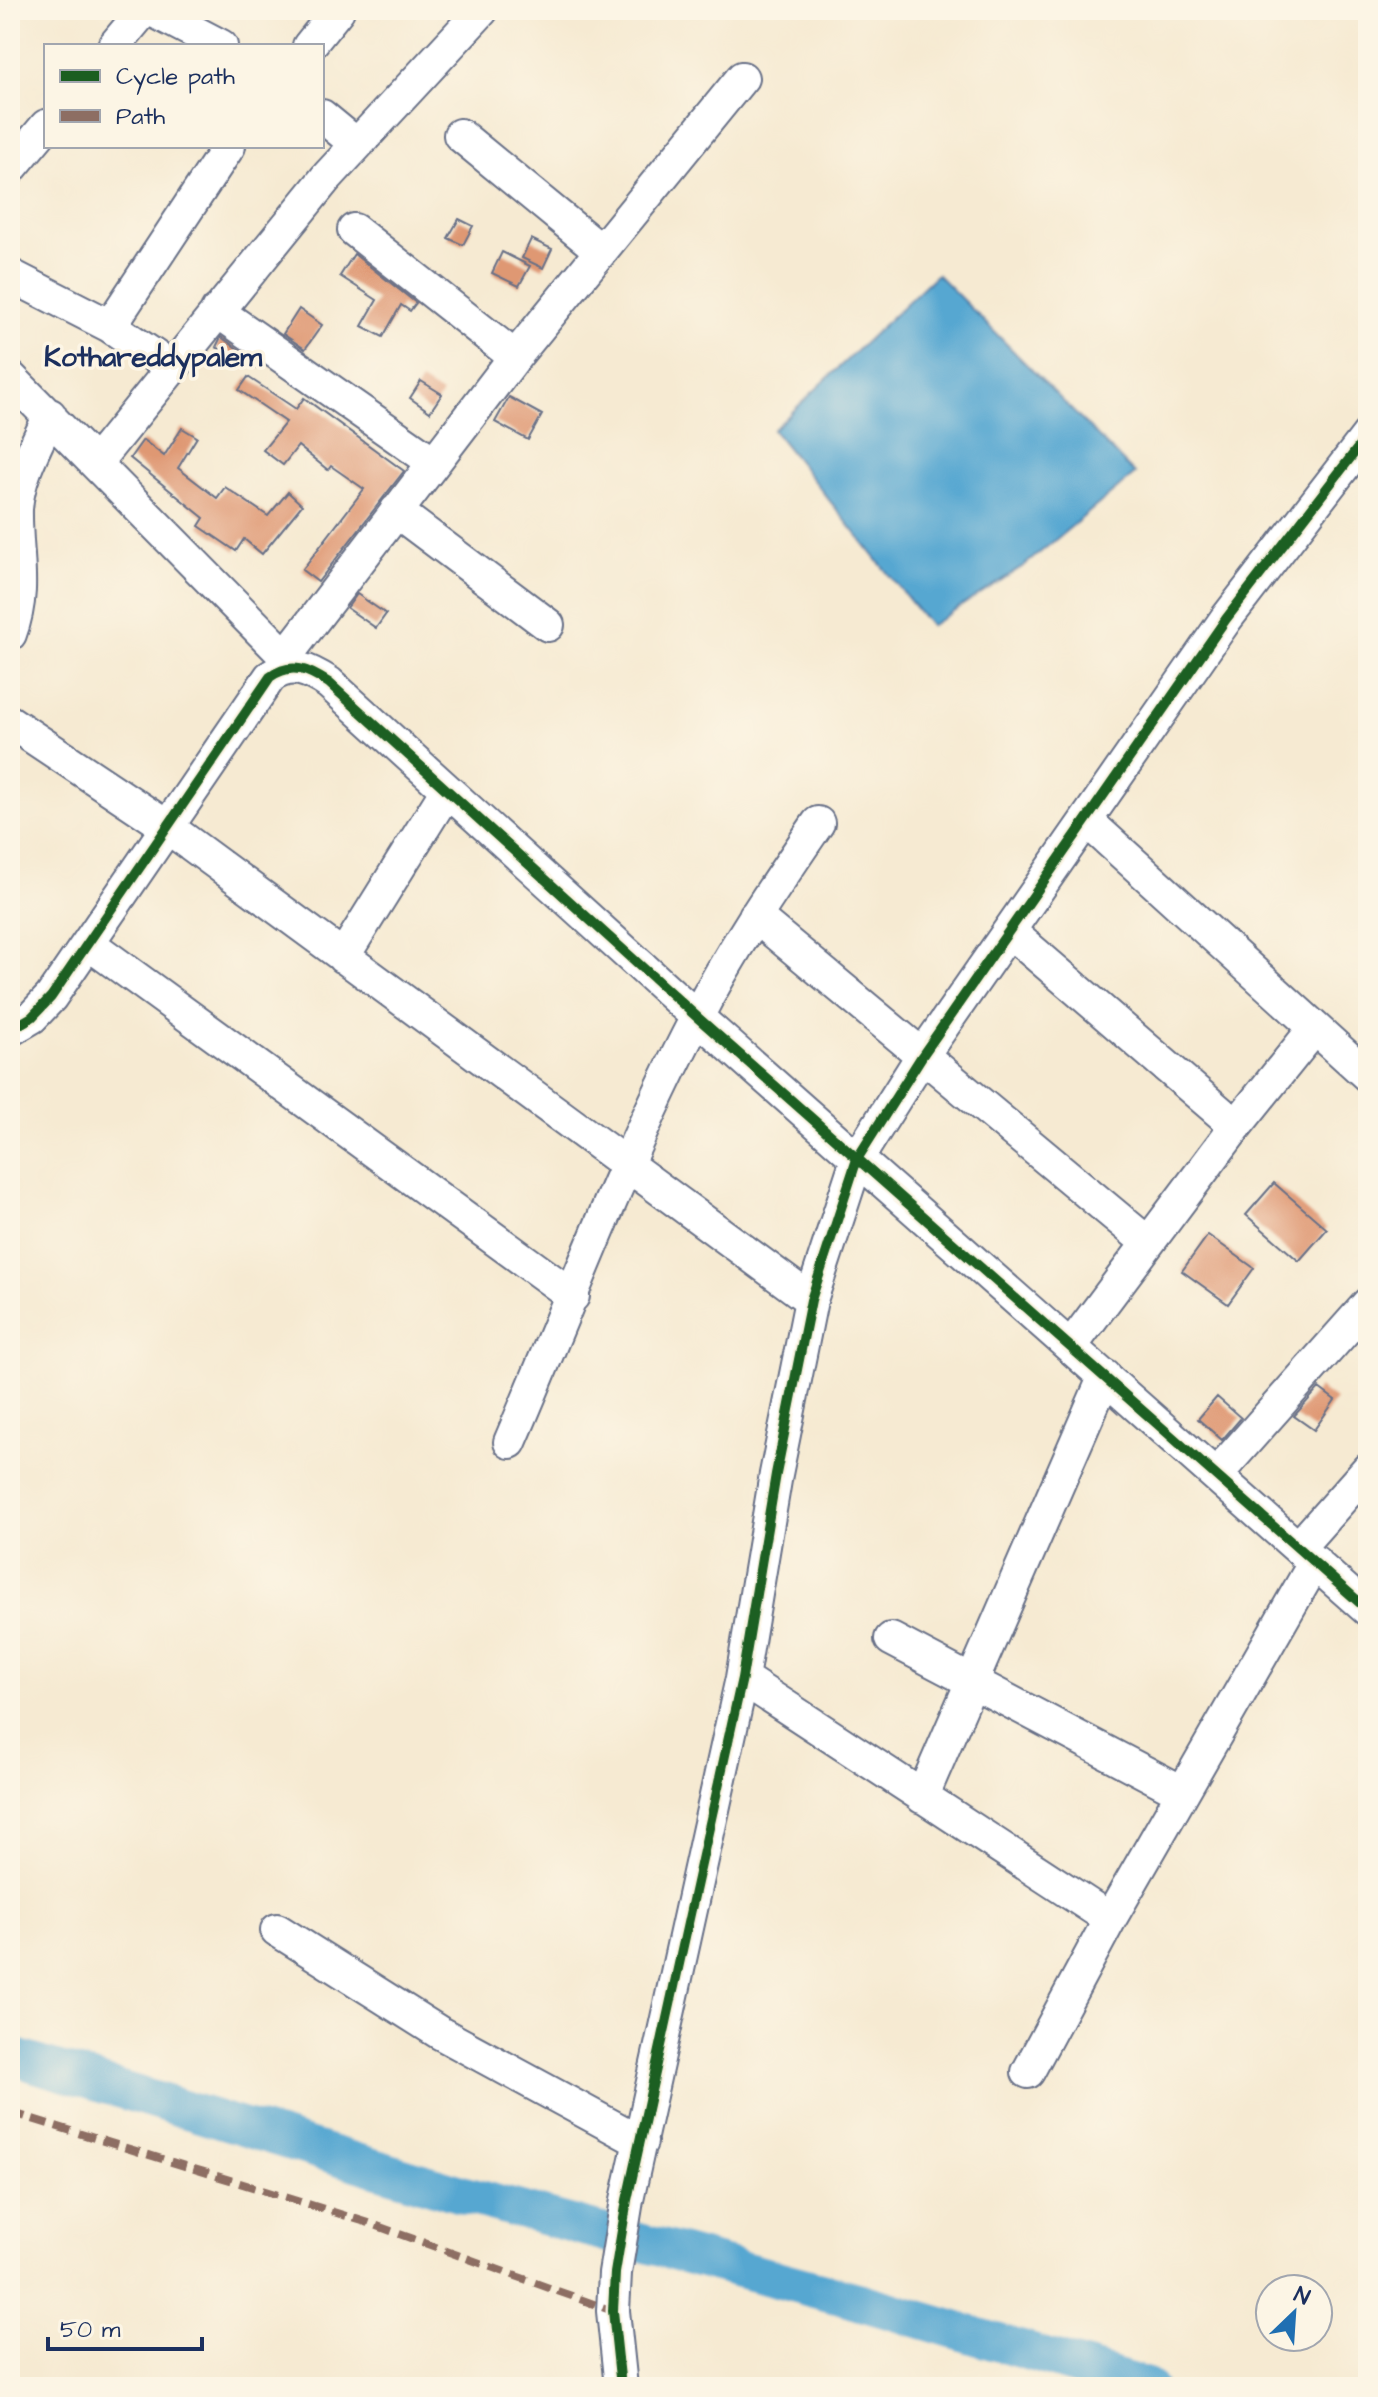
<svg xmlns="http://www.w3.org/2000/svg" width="1378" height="2397" viewBox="0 0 1378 2397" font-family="'Architects Daughter',sans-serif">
  <rect width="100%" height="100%" fill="#fcf5e5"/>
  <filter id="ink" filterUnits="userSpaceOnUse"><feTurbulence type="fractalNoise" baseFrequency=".0125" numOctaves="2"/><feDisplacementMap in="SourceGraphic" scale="16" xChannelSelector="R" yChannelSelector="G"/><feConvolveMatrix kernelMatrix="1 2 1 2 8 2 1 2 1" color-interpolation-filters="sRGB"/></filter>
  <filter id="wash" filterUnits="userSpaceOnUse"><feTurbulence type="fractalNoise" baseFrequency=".006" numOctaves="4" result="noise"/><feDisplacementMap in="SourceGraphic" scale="32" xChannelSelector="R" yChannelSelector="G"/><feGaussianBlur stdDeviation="1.8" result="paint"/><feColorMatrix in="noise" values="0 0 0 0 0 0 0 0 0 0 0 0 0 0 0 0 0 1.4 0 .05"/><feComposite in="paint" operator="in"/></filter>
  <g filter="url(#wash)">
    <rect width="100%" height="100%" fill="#f6ead2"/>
    <path fill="#57a7d1" stroke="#396b98" stroke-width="2" d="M937,274l198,200 -110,91 -95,61 -157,-196z"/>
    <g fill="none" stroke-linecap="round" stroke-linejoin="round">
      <path stroke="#57a7d1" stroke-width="38" d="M10,2056l451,138 397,107 289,86"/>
    </g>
    <g id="blocks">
      <path fill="#df9873" d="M459,219l14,7 -10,19 -15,-7z
        M531,239l21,10 -9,19 -21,-10z
        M502,252l28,14 -11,20 -27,-13z
        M354,254l62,49 -6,8 -9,-6 -18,32 -21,-11 15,-26 -37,-24z
        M299,309l23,16 -17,24 -22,-15z
        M221,337l38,27 -3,4 -40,-21z
        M248,377l48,32 8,-11 100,73 -86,111 -16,-12 62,-81 -33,-23 -3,4 -30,-24 -15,19 -20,-15 23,-28 -47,-32z
        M421,381l21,13 -12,18 -20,-14z
        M509,397l33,18 -14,25 -33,-18z
        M182,428l15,9 -19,31 39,30 8,-11 43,29 20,-24 14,13 -40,49 -18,-15 -8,12 -37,-25 5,-8 -74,-60 13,-18 21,16z
        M357,594l29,20 -10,14 -29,-20z
        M1274,1183l53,46 -28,32 -53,-46z
        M1208,1235l46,33 -26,36 -46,-33z
        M1319,1388l16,12 -21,30 -20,-14z
        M1217,1397l24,21 -19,22 -24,-21z"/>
    </g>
  </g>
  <g filter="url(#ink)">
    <use href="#blocks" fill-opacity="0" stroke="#687087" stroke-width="2"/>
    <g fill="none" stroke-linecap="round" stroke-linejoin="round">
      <defs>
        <path id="minor" d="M152,10l69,36
          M114,46l30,-36
          M309,46l29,-36
          M322,116l34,28
          M460,135l140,115
          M10,169l36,-43
          M354,230l161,127
          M10,275l100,51 62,42
          M217,311l216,151
          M110,326l119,-180
          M10,377l286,290
          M96,462l230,-284 156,-168
          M396,511l152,114
          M10,634c17,-46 5,-78 6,-125 2,-33 21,-65 34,-94
          M286,656l229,-299 227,-279
          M10,722l156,104 645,474
          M1087,821l281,255
          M755,916l393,327
          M1010,932l226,194
          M88,943l485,353
          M343,957l104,-167
          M10,1030l22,-13 19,-20 219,-320c22,-16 39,-7 59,6l368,334 671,593
          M1071,1346l165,-220 78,-97
          M510,1442c61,-142 115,-287 186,-423 35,-69 79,-133 122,-196
          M1216,1475l152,-171
          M1298,1548l70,-79
          M891,1639l291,153
          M742,1678l368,241
          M922,1797l183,-421
          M277,1930l163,103 201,109
          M1028,2072l82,-153 205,-357
          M621,2387l-8,-76 2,-38 12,-73 115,-522 34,-204 35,-174 46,-141 65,-103 304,-437 142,-184"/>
      </defs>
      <use href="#minor" stroke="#687087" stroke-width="36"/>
      <use href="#minor" stroke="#fff" stroke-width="32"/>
      <path stroke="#8d6e63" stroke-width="8" stroke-dasharray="16 8" stroke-linecap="butt" d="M10,2112l359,111 244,88"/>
      <defs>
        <path id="cycleway" d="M10,1030l22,-13 19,-20 219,-320c22,-16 39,-7 59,6l368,334 671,593
          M621,2387l-8,-76 2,-38 12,-73 115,-522 34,-204 35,-174 46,-141 65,-103 304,-437 142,-184"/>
      </defs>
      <use href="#cycleway" stroke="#fcf5e5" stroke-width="15"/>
      <use href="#cycleway" stroke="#1b5e20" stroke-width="10"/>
    </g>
  </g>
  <g text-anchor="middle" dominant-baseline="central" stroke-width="7" stroke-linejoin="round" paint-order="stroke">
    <g font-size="28" font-weight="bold" fill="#1b2f5e" stroke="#fcf5e5">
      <text x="153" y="357">Kothareddypalem</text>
    </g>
  </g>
  <rect width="1378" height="2397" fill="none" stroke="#fcf5e5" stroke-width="40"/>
  <rect x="44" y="44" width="280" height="104" fill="#fcf5e5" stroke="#a2a6af" stroke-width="2"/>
  <rect x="60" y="70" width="40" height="12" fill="#1b5e20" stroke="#a2a6af" stroke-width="2"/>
  <text x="116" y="84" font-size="24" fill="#1b2f5e">Cycle path</text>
  <rect x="60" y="110" width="40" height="12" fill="#8d6e63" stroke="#a2a6af" stroke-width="2"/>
  <text x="116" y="124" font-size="24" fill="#1b2f5e">Path</text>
  <g transform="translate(1294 2313) rotate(25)"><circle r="38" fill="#fcf5e5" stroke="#a2a6af" stroke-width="2"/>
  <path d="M0-6L14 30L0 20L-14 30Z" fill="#1f6fb2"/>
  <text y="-12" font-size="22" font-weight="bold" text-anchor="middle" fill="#1b2f5e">N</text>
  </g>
  <path d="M48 2337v12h154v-12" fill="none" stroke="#1b2f5e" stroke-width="4"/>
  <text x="60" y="2337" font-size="24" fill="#1b2f5e" stroke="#fcf5e5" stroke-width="6" paint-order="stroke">50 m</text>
</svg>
